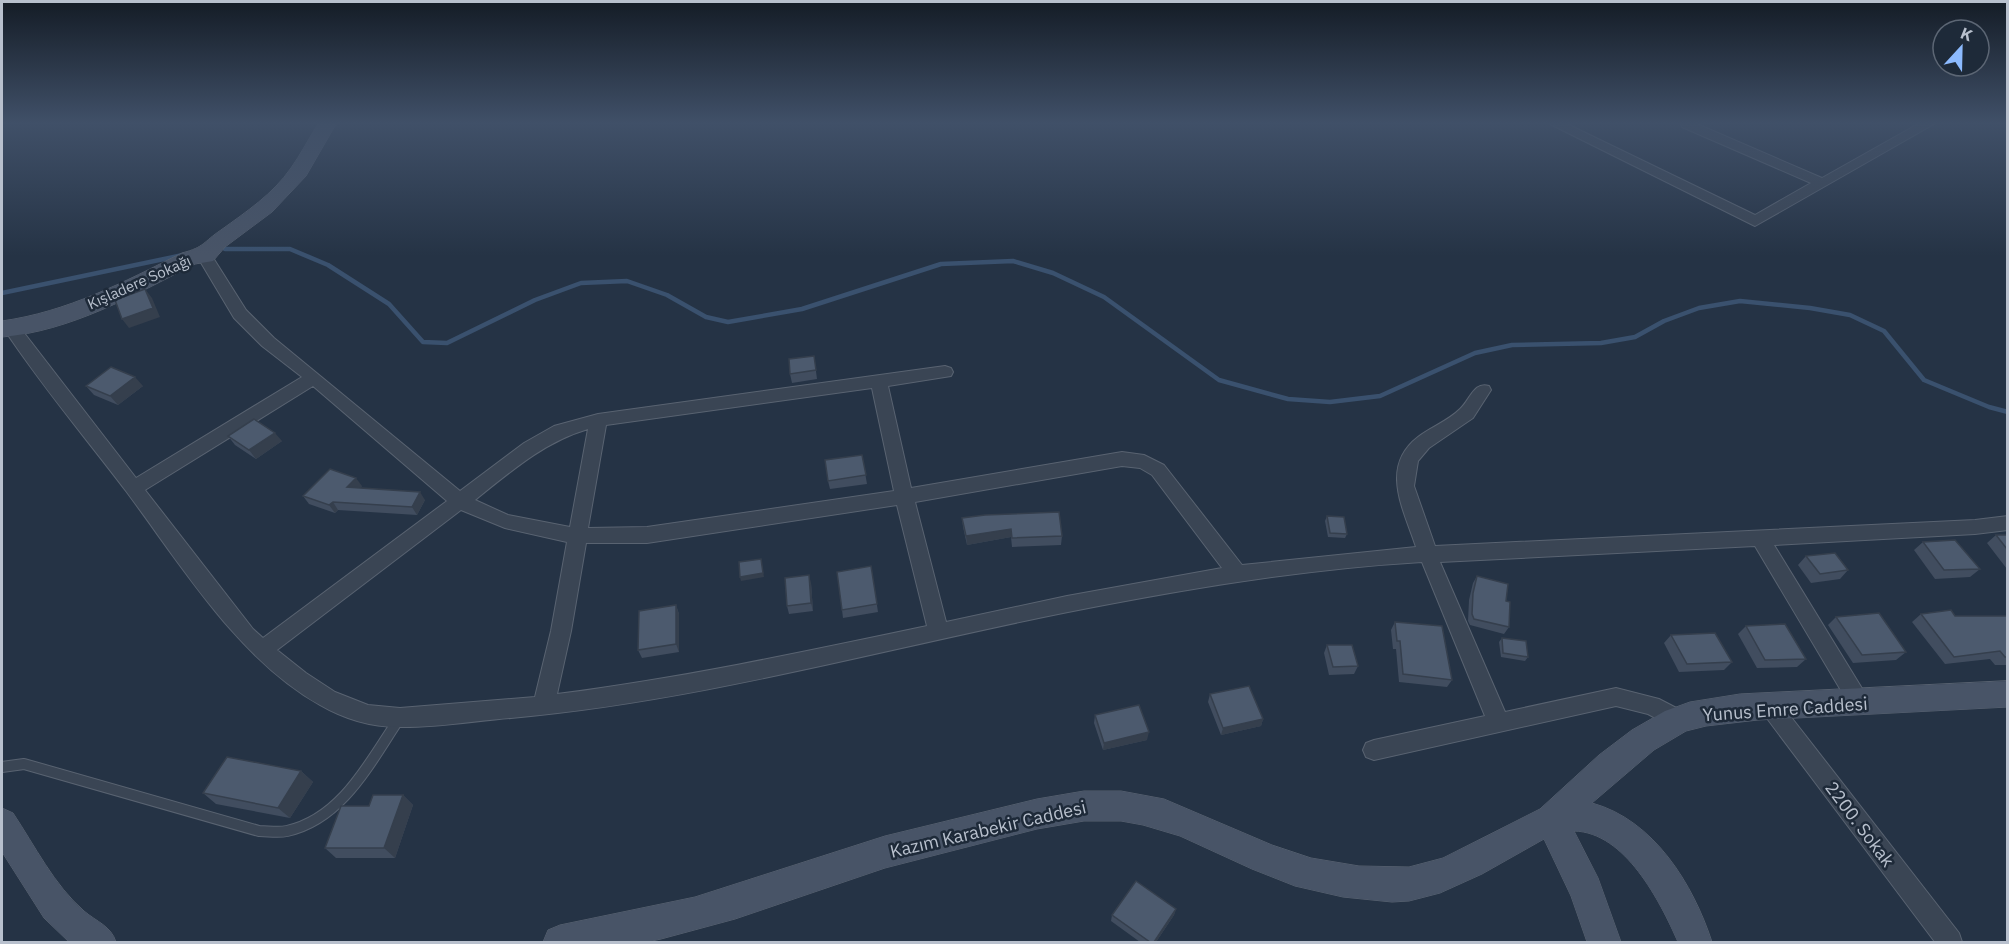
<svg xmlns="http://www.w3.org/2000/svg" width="2009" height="944" viewBox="0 0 2009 944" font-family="'IBM Plex Sans',sans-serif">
  <rect width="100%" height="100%" fill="#253345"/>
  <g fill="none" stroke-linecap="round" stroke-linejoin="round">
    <path stroke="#3a516e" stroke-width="4.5" d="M225,249h65l38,16 61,39 34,38 24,1 88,-43 46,-17 46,-2 40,14 39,22 22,5 74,-13 139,-45 72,-3 40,12 51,24 115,83 69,19 42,3 50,-6 95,-43 37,-8 89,-2 34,-6 29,-16 35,-13 41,-7 70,7 40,7 34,16 40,49 65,27 19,5
      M2,293l181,-38"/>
    <defs>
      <path id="lane" d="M2,767l22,-3 235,67c9,0 19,2 28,0 55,-12 83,-69 112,-112"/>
      <path id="street" d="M1550,124h17l188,91 56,-32 -129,-56 -1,-3h16l125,54 96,-54h16l-179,102z
        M205,251l5,2 36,57 28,28 186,153 64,-48 30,-17 44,-12 347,-48 6,2 2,4 -2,4 -63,10 23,102 211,-36 22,3 20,10 78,100 174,-18c-12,-37 -37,-80 2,-110 13,-10 30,-16 42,-28 10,-9 14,-28 29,-23l2,4 -18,28 -44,30 -11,13 -4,25 21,60 540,-26 33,-4v14l-33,4 -201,11 92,150 4,7 -4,7 -7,2 -7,-2 -97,-163 -315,16 65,150 111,-24 43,11 27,14 3,7 -3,7 -8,3 -30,-16 -32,-8 -242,54 -8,-3 -3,-7 3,-7 8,-3 111,-24 -63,-154c-119,7 -237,27 -354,50 -185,37 -368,89 -557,106 -37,3 -76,10 -113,9 -27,0 -54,-8 -78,-22 -82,-46 -138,-139 -194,-214 -41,-54 -85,-106 -122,-162l2,-4h12l118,153 166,-101 -40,-31 -28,-28 -37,-62zM313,386l134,115 -184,137 -10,-9 -108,-139zM872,388l22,103 -247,36 -59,1 18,-103zM588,429l-18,98 -62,-12 -33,-15c35,-28 69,-58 113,-71zM1122,466l18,2 12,7 70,93 -155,28 -121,26 -31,-120zM897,505l30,121c-123,26 -245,52 -370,68l14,-63 15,-88h61zM461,510l44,18 62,14 -16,89 -16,66 -135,11 -32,-3 -33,-13 -29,-19 -29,-23z
        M1770,696l7,3 182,234 3,9h-27l-172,-229 -4,-7 4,-7z"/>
      <path id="secondary" d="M318,124h18l-30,52 -34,36 -47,35 -12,14 -18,3c-61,31 -124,67 -193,73v-16c65,-9 122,-39 180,-68 23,-6 21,-11 39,-23 25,-18 52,-36 70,-62 10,-14 18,-30 27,-44z
        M2008,681v26l-250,13 -52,6 -20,5 -32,19 -62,53c62,17 101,81 120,139h-34c-18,-41 -53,-110 -104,-111l24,47 23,64h-34l-16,-46 -27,-57 -62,35 -42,19 -31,8 -17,1 -49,-5 -48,-11 -43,-17 -72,-33 -37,-11 -22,-4h-37l-47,8 -152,39 -150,51 -74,20 -14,3h-104l5,-12 12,-5 135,-28 190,-61 152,-37 47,-8h37l43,8 108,46 39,13 48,8 50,1 34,-9 97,-49 59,-54 33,-25 33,-19 25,-9 50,-8z
        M2,808l11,5c22,33 41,72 71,98 13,11 27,15 32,31h-47l-25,-24 -42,-66z"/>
    </defs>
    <use href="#lane" stroke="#596371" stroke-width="12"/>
    <use href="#street" stroke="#596371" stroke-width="2"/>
    <use href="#secondary" stroke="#596371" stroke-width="1"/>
    <use href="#lane" stroke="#3a4554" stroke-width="10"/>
    <use href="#street" fill="#3a4554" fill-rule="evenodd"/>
    <use href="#secondary" fill="#485467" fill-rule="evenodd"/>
  </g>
  <path fill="#414d5f" d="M814,356l3,23 -25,4 -2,-9z
    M86,386h57l-25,19 -24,-10z
    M228,436l54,5 -26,18 -21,-14z
    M862,455l5,29 -37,5 -2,-8z
    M362,486l-2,2 65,12 -8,15 -79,-5 -3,3 -26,-9 -6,-8z
    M1327,516l20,18 -2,4 -17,-1 -3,-16z
    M962,518l100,18 -1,9 -49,2 -1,-10 -44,8 -4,-18z
    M1996,535h11v34l-20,-26z
    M1923,542l57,27 -10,8 -35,2 -21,-29z
    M1806,556l42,14 -8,9 -29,4 -13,-18z
    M871,566l7,46 -35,6 -1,-8z
    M1477,576l29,25 3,26 -5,7 -34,-9 -2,-4 1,-21 4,-17z
    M811,583l2,28 -24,3 -2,-8z
    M676,605l3,9v38l-37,6 -4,-8z
    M1921,614l34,2h52v49h-12l-5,-6 -45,5 -33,-42z
    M1836,617l70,35 -10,8 -43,3 -25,-38z
    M1395,622l57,58 -5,7 -48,-5 -3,-33h-3l-2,-19z
    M1746,626l60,33 -9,8 -40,1 -19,-34z
    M1671,635l61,27 -8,8 -45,2 -15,-29z
    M1502,638l26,19 -3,4 -24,-4 -2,-15z
    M1327,645l31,21 -4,8 -25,1 -5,-22z
    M1210,694l53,25 -2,7 -40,9 -13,-33z
    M1095,715l52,25 -44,10 -9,-27z
    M301,771l12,11 -23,36 -74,-14 -13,-11z
    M403,795l10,10 -18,53h-59l-11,-10 44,-42z
    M1176,909l-2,6 -18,27h-16l-29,-21 1,-6z"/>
  <path fill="#353f4d" d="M145,289l7,9 8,19 -31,11 -7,-9z
    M135,377l8,9 -25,19 -8,-9z
    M275,433l7,8 -26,18 -7,-9z
    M356,478l6,8 -9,9 -6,-8z
    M420,492l5,8 -8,15 -5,-8z
    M333,502l5,8 -3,3 -6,-8z
    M1011,529v8l-44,8 -1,-9z
    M761,559l3,18 -23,4 -1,-4z
    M809,575l2,8 2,28 -2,-8z
    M676,605l3,9v38l-3,-8z
    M1263,719l-2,7 -40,9 2,-7z
    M1149,732l-2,8 -44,10 1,-7z
    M301,771l12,11 -23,36 -12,-10z
    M403,795l10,10 -18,53 -11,-10z
    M1176,909l-2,6 -18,27h-2z"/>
  <path fill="#4c5a6e" stroke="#353f4d" stroke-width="1.5" d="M145,289l8,19 -31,11 -7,-19z
    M814,356l2,14 -26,4 -1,-15z
    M111,367l24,10 -25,19 -24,-10z
    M254,419l21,14 -26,17 -21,-14z
    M862,455l4,20 -38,6 -3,-21z
    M330,469l26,9 -9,9 73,5 -8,15 -79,-5 -4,3 -26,-9z
    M1059,512l3,24 -50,2 -1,-9 -45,7 -4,-18 23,-3z
    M1327,516l17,1 3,17 -17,-1z
    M1996,535h11v14z
    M1955,540l25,29 -36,1 -21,-28z
    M1835,553l13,17 -28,4 -14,-18z
    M761,559l2,14 -23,4 -1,-15z
    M871,566l6,38 -35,6 -5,-38z
    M809,575l2,28 -24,3 -2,-28z
    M1477,576l31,8 -2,17 4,1 -1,25 -35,-8 -2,-5 1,-21z
    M676,605v39l-38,6 1,-39z
    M1951,610l4,6h52v41h-2l-5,-6 -46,6 -33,-43z
    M1879,613l27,39 -44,3 -26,-38z
    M1395,622l47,4 10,54 -49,-6 -3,-33h-3z
    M1785,624l21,35 -41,1 -19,-34z
    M1715,633l17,29 -45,2 -16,-29z
    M1502,638l24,3 2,16 -25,-4z
    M1327,645h25l6,21 -25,1z
    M1249,686l14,33 -40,9 -13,-34z
    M1139,705l10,27 -45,11 -9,-28z
    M227,757l74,14 -23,37 -75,-15z
    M373,795h30l-19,53h-59l16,-42h28z
    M1136,881l40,28 -22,33h-4l-38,-27z"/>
  <linearGradient id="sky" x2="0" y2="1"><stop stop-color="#141c26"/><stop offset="0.48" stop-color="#405068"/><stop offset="1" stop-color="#405068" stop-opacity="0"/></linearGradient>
  <rect width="2009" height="256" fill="url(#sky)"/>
  <g text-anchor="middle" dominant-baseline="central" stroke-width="5" stroke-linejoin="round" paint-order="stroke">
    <g font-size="15" fill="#b8c0cd" stroke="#1e2a39">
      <text transform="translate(139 282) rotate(-24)">Kışladere Sokağı</text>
    </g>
    <g font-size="18" fill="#b8c0cd" stroke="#1e2a39">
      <text transform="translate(1785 709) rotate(-4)">Yunus Emre Caddesi</text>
      <text transform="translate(1860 824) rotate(53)">2200. Sokak</text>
      <text transform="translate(988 829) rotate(-13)">Kazım Karabekir Caddesi</text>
    </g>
  </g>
  <rect width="2009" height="944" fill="none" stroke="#b8c0cd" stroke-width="6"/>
  <g transform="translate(1961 48) rotate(22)"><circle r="28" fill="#1e2a39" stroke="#5c6674" stroke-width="1.5"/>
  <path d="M0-4.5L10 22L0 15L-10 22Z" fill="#8cbafe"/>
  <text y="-9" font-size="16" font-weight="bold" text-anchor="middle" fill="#b8c0cd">K</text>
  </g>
</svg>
